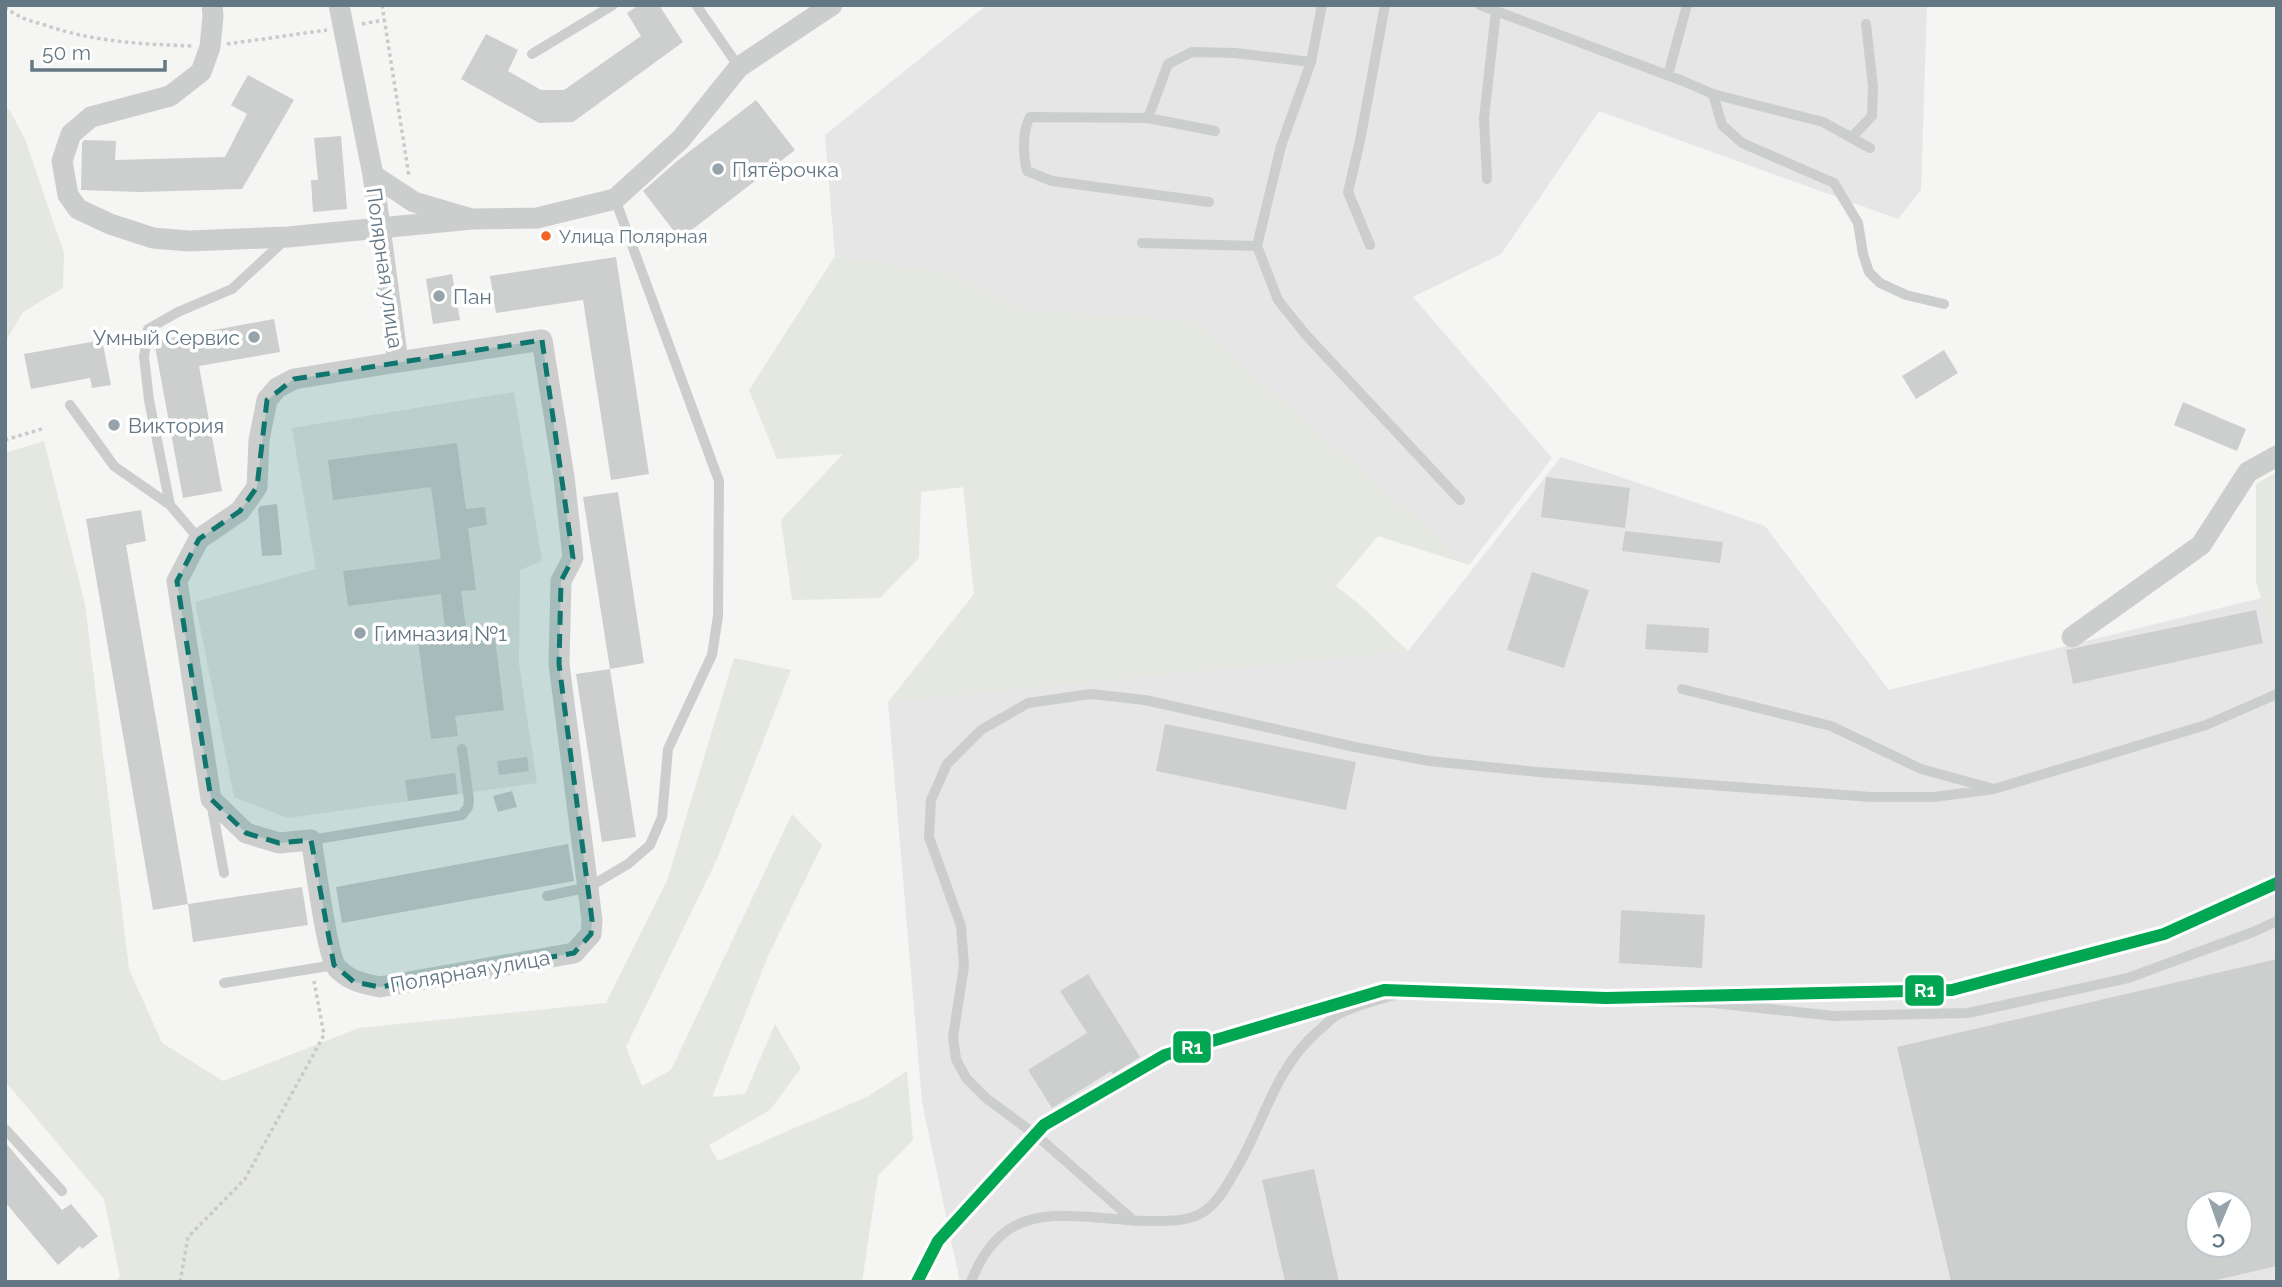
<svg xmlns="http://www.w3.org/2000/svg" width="2282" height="1287" viewBox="0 0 2282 1287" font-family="Raleway,sans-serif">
  <rect width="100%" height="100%" fill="#f5f5f3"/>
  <path fill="#e5e6e5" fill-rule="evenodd" d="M987,5h940l-6,185 -23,29 -299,-108 -98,143 -88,43 139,161 -83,107 -275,-243 -77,-7 -94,-4 -74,-38 -114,-17 -10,-121z
    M514,392l28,169 -22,9 -1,94 18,119 -249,35 -54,-21 -39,-195 121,-33 -24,-141z
    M1561,457l204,69 124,164 388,-96v688h-1317l-38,-180 -34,-400 520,-51zM2198,1203h42v42h-42z"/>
  <path fill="#e4e8e1" d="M5,107l5,4 15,28 39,114 -1,35 -40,24 -18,30z
    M835,256l114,17 75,38 93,4 77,7 275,243 -91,-29 -42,50 22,17 50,48 -520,51 86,-108 -11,-107 -42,5 -2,66 -39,40 -88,2 -11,-80 62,-66 -66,5 -28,-69z
    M44,441l41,163 44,365 33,74 61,38 136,-53 247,-25 61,-122 67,-223 57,12 -74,189 -91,188 16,39 29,-16 121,-256 30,31 -54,111 -56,141 33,-3 30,-70 26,44 -31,42 -61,35 9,16 149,-64 40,-26 6,69 -35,36 -16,106h-749l7,-5 -16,-78 -99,-118v-628z
    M2277,472v178l-21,-68v-98z
    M341,646l7,6 21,116 -6,8 -51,8 -5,-4 -22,-118 5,-7z"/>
  <path fill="#cdcece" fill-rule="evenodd" d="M639,5h20l24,37 -110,80 -34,1 -78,-44 25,-45 32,16 -10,21 33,19h23l77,-54 -14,-23z
    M248,75l46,25 -52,89 -102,3 -59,-2 1,-47 2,-3 32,1 -1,19 110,-3 22,-43 -16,-9z
    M756,100l39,50 -115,89 -37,-48 33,-29z
    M341,136l6,73 -34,3 -2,-32h7l-4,-42z
    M616,257l33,217 -38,6 -28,-180 -87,13 -6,-37z
    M452,274l8,46 -27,4 -7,-45z
    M274,319l6,33 -81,14 23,125 -39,7 -29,-157z
    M102,340l9,45 -19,3 -2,-10 -59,11 -7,-35z
    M1944,350l14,23 -42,26 -14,-23z
    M2183,402l63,27 -9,22 -63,-26z
    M457,443l9,66 19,-2 2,18 -19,3 8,62 -15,1 6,44 27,-4 10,79 -49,6 3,20 -27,3 -13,-98 28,-3 -5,-44 -93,12 -5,-35 98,-12 -10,-72 -98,13 -5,-40z
    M1546,477l84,11 -5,40 -84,-11z
    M618,492l26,171 -34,6 -27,-172z
    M277,504l5,51 -20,1 -4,-47 2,-3z
    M141,510l5,31 -20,4 62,359 -35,6 -67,-391z
    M1625,531l98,11 -3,21 -98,-12z
    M1532,572l57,18 -25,78 -57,-18z
    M2256,610l7,33 -190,41 -7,-34z
    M1647,624l62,4 -1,25 -63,-4z
    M610,669l26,168 -34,5 -26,-168z
    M1165,724l191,38 -10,48 -190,-39z
    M527,757l2,14 -30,4 -2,-14z
    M455,773l3,21 -50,7 -3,-21z
    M512,791l5,16 -19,5 -5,-16z
    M568,844l6,37 -232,42 -6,-36z
    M302,887l6,38 -115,17 -5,-38z
    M1621,910l84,5 -3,53 -83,-5z
    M2277,959v307l-69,16h-257l-54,-235zM2198,1203h42v42h-42z
    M1088,974l52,83 -27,17 -2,-3 -59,37 -24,-38 59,-37 -27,-42z
    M5,1142l57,68 9,-6 27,32 -16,13 -2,-3 -22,19 -53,-63z
    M1314,1169l25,113h-54l-23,-102z"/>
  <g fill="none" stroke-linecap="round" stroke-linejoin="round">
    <path stroke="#cacacb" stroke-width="3.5" stroke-dasharray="3.5 3.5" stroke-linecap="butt" d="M382,5l27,171
      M5,7c12,10 25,14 40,18 48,17 96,19 147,21
      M362,24l22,-4
      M227,44l100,-14
      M5,440l40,-12
      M180,1282l8,-45 57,-58 79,-144 -10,-54"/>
    <path stroke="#cccece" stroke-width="10" d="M696,5l43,62
      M1322,5l-11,57 -30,84 -24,100 21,54 28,35 154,165
      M1480,5l203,76 30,13 110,28 47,26
      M532,54l81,-49
      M1668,75l19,-70
      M1713,94l9,31 20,18 92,40 24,40 5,31 6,18 11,11 26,12 38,9
      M1148,118l20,-54 24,-12 43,1 76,9
      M1851,138l21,-22 1,-29 -7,-63
      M1487,179l-3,-61 12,-107
      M1209,202l-157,-21 -25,-10c-4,-15 -5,-40 3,-54l118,1 67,13
      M1142,243l115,3
      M1370,245l-22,-53 12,-51 25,-136
      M70,405l44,61 56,39 29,34
      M170,505l-21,-105 -5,-43 4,-28 30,-17 54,-23 53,-49
      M1682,689l149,37 90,43 73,20 212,-64 71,-31
      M211,802l13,71
      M311,840l151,-25 6,-8 1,-7 -7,-51
      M547,896l42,-9 39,-23 22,-19 12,-28 6,-68 44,-94 6,-39 1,-135 -104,-282
      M224,983l110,-18
      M5,1129l57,62
      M1134,1221l-98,-86 -50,-37 -20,-20 -10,-19 -3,-22 11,-71 -3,-40 -32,-89 2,-37 16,-36 34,-34 47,-27 63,-9 54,6 210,47 74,14 109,11 333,25h63l60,-8
      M971,1282c34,-90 100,-63 176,-61 18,0 37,1 53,-7 16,-9 25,-25 34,-41 30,-48 38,-101 83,-141 7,-5 13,-13 20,-17 19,-10 40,-15 61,-21l315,9 122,13 133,-3 160,-35 125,-46 24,-11"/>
    <path stroke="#cccece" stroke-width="21" d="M212,5l1,11 -3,31 -9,25 -31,24 -79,21 -20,17 -9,27 6,34 10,14 32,15 43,14 36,3 99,-4 184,-18
      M339,5l34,170 25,187 144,-22 22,137 9,81 -12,23 -2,83 33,256 -1,14 -17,19 -194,34c-18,-4 -29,-5 -43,-19 -10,-11 -22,-108 -26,-128l-32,3 -33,-10 -35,-34 -34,-218 22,-42 41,-28 17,-24 2,-47 8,-40 10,-12 17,-9 104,-17
      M373,175l41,27 58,17 65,-1 78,-19 66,-60 58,-72 93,-62
      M2072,637l129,-92 47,-73 29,-16"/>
    <defs>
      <path id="rail-1" d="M917,1282l21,-41 106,-116 121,-70 219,-65 222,8 346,-8 212,-56 113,-51"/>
    </defs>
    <use href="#rail-1" stroke="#fff" stroke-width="18"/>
    <use href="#rail-1" stroke="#00a651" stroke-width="12"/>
  </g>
  <path fill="#0f766e" fill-opacity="0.2" stroke="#0f766e" stroke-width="5" stroke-dasharray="14 9" stroke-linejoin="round" d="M542,340l31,218 -12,23 -2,83 33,256 -1,14 -17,19 -194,34 -26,-5 -20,-17 -23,-125 -32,3 -33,-10 -35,-34 -34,-218 22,-42 41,-28 17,-24 10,-87 27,-21z"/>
  <g fill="#96a3ab" stroke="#fff" stroke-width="2.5">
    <circle cx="718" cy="169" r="7"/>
    <circle cx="439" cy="296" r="7"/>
    <circle cx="254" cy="337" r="7"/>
    <circle cx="114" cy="425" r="7"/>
    <circle cx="360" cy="633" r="7"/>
  </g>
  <circle fill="#f26522" stroke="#fff" stroke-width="2.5" cx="546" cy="236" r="6"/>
  <g text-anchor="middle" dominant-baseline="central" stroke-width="7" stroke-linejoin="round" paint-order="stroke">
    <g font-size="19" fill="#637784" stroke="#fff" text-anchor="start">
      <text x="559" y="236">Улица Полярная</text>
    </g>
    <g font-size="21" fill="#637784" stroke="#fff" text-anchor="start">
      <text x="732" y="169">Пятёрочка</text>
      <text x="453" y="296">Пан</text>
      <text x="240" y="337" text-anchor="end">Умный Сервис</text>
      <text x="128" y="425">Виктория</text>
      <text x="374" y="633">Гимназия №1</text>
    </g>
    <g font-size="21" fill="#637784" stroke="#fff">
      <text transform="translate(385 268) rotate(82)">Полярная улица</text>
      <text transform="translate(470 971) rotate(-10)">Полярная улица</text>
    </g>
  </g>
  <g stroke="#fff" stroke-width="2.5">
    <rect x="1904" y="974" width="41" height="33" rx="7" fill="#00a651"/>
    <rect x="1172" y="1030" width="40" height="34" rx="7" fill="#00a651"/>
  </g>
  <g font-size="19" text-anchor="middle" font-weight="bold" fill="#fff">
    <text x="1925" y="997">R1</text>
    <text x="1192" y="1054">R1</text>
  </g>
  <rect width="2282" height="1287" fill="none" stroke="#637784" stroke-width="14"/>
  <g transform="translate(2219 1224) rotate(182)"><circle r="33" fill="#ffffff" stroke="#c1c9ce" stroke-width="2"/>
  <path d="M0-5L12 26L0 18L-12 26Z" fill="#96a3ab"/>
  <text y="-10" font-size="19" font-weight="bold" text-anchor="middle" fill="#637784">С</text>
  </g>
  <path d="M32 60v10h133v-10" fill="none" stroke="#637784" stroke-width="3.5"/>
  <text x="42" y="60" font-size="21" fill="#637784" stroke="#ffffff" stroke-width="5" paint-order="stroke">50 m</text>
</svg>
